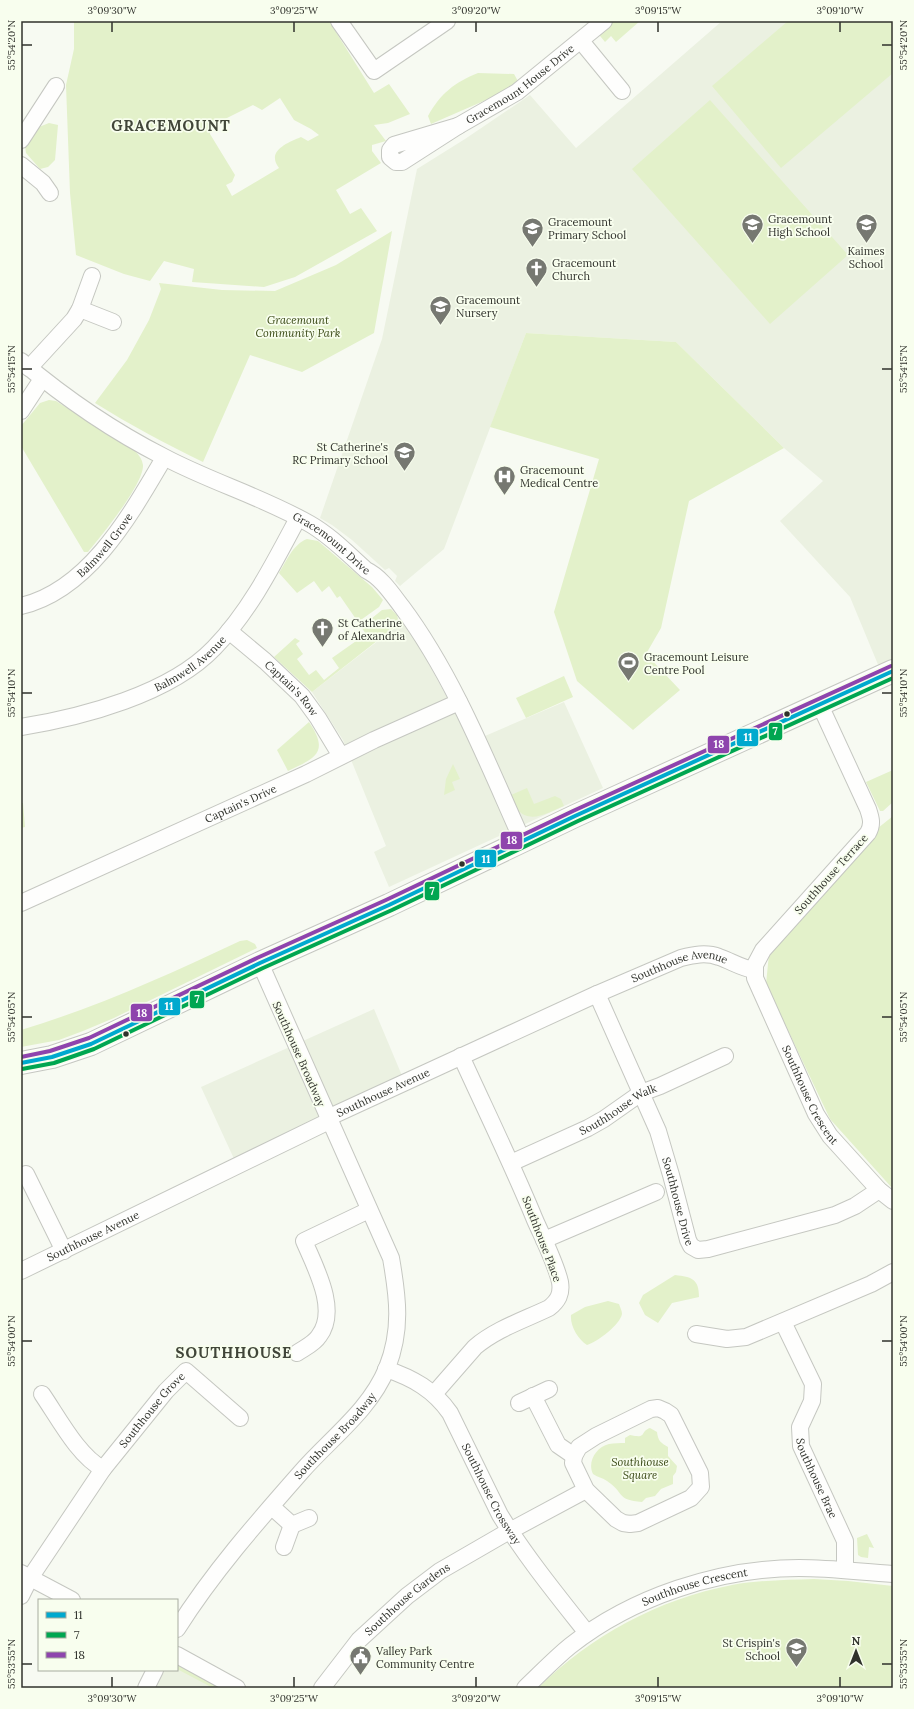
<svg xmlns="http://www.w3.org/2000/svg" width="914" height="1709" viewBox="0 0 914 1709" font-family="Lora,serif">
  <rect width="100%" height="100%" fill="#f7faf2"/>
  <path fill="#ebf1e1" d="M722,21h171v640l-14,6 -29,-70 -70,-76 43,-40 -39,-33 -108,-106 -150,-9 -82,216 -44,37 -5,-5 2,-5 -8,-8 -4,2 -33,-30 -20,-15 -12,-7 62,-179 35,-170 48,-30 65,-44 46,53z
    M405,620l66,122 93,-40 39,86 -214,99 -15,-35 12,-6 -43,-106 -31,-48z
    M374,1009l29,69 -81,42 -87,41 -34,-74z
    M177,1662l50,26h-72l9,-18h13z"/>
  <path fill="#e3f1ca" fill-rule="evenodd" d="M74,21h255l45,72 15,-9 21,30 -22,9 -14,2 12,16 -14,4v6l9,12 -45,27 14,24 11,-6 16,23 -82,46 -31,10 -72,-5 2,-13 -30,-8 -14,20 -26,-7 -48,-19 -6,-62 -4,-108 8,-36zM280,98l14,22 17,9 8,6 -11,6 -7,-4c-14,6 -35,14 -22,31l-47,28 -6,-11 6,-3 3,-7 -25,-41 1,-8 42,-21 9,5z
    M609,21h31l-24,21 -5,-6 -6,6 -9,-11z
    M788,21h105v52l-112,95 -69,-82z
    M478,73l36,1 5,9 -33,17 -55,24 -3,-8c12,-22 27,-34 50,-43z
    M710,100l138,155 -78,69 -138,-155z
    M49,123l9,2 -3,35 -7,7 -8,2 -14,-16 -1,-7 14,-19z
    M392,231l-18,102 -72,39 -52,-17 -47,107c-37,-18 -73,-37 -108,-59l32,-43 22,-40 12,-31 -2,-6 63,7 53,1 61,-26z
    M526,333l150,9 108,106 -95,53 -28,127 -15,26 34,36 -47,40 -56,-49 -23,-69 45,-153 -109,-32z
    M49,400l7,1 79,50c4,4 7,8 8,14 1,19 -42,71 -55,87h-4l-63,-106v-20l19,-23z
    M307,539l11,2 54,46 11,13 -4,7 -21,15 -18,-26 -3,2 -8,-12 -7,6 -8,-11 -17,12 -18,-20c7,-11 14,-29 28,-34z
    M391,609l6,6 2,8 -3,3 -84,66 -38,-35 21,-19 5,3 -4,3 7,10 -6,5 12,16 7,-5 8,10 15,-12 -7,-10 34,-24 -5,-7 21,-17z
    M564,676l9,21 -47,21 -10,-20z
    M309,722c21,31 6,36 -21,49l-11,-21z
    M453,764l7,15 -8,3 3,8 -11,5 2,-16z
    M893,770v32l-10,9h-3l-14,-29z
    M527,788l7,16 21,-8 6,3 3,7c-15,6 -34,19 -47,3 -3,-4 -6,-9 -6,-14z
    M21,803h2l2,24 -4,1z
    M893,816v373l-63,-70 -64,-135 3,-30 109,-126z
    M247,940l8,4 2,4 -143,70 -31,13 -24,9 -38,7v-17c76,-23 147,-55 219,-89z
    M675,1275c17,2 24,4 24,22l-27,6 -14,20 -13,-8 -6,-12 4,-8z
    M608,1301l11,3c1,3 3,7 3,10 -2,11 -25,28 -35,31 -9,-6 -17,-19 -16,-30l14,-8z
    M650,1428l7,4c1,9 4,11 11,15v9l9,10 -1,6 -3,4v8l-12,5 -6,7 -9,2 -4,4c-26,-2 -17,-9 -35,-21 -4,-3 -10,-4 -14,-7 -6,-12 3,-27 16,-30 5,-1 11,-1 16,-1v-5l5,-3c18,4 9,-3 20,-7z
    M867,1534l7,14 -5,-1 -1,11 -7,-1 -3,-2 -1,-17z
    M814,1579l34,2 45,5v102h-355c52,-52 121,-89 194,-103 27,-5 55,-5 82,-6z
    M177,1664l45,24h-9l-36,-19z"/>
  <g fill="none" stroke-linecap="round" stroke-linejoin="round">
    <defs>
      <g id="street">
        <path d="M339,21l35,50 73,-50"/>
        <path d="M581,41l41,50"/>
        <path id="s1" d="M458,126l59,-34 87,-71"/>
        <path d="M458,126l-56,36h-6l-6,-5v-7l4,-5z"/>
        <path d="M21,140l35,-54"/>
        <path d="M21,165l22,18 7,10"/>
        <path d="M80,309l33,13"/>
        <path id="s2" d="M21,361c44,37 92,70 143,96 47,25 99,40 146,67 21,12 38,30 56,46 15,7 26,24 36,37 52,70 85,155 121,235"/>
        <path d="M29,368l45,-49 6,-10 12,-33"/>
        <path d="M21,411l21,-32"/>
        <path id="s3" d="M21,606c68,-16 110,-92 143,-148"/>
        <path id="s4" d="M229,631l36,30 37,35 16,22 23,38"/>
        <path id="s5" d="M820,705l48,104c3,9 5,15 0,24l-105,117 -8,15v13l61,136 14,22 49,54 14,11"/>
        <path id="s6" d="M21,727c62,-10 149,-33 193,-79 36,-37 60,-85 84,-130"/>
        <path id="s7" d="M21,903l285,-129 68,-34 85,-38"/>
        <path id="s8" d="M597,994l61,137 13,44 17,65 3,6 7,4 10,-1 127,-34 20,-9 24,-16"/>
        <path id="s9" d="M511,1163l77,-35 16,-9 37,-26 19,-7 65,-30"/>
        <path d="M26,1174l38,77"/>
        <path d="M544,1240l112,-48"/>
        <path id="s10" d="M21,1271l302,-147 11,-9 263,-121 84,-36c12,-3 25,-6 38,-1 12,4 22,11 35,13"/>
        <path id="s11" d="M783,1322l30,62 -1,17 -12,26 1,19 44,95v28"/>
        <path d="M696,1334l31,5 19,-2 125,-53 22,-12"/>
        <path d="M297,1353c7,-5 17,-9 22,-17 20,-26 -4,-69 -15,-95l65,-31"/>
        <path id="s12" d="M386,1369c27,9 48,21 64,44l50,102c26,42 57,80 87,118"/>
        <path d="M42,1394c16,23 36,62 61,75"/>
        <path d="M434,1394l41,-47c21,-18 49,-27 74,-39 9,-7 13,-14 11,-26 -4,-18 -17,-44 -25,-62 -23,-56 -49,-109 -74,-164"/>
        <path d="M533,1396l25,49 16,11"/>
        <path d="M519,1403l30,-14"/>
        <path d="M658,1408l7,3 6,4 29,58 1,14 -10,11 -53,25 -8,1 -7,-1 -7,-4 -30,-29 -13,-27 1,-7 5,-9 17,-11 55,-27z"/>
        <path d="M272,1507l20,18 17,-7"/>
        <path d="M284,1547l8,-22"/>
        <path d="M21,1573l51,27"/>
        <path id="s13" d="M21,1596l9,-18 73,-109 63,-78 20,-20 54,47"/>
        <path id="s14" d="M177,1629c36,-57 81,-108 125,-158 29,-33 68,-61 85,-103 15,-38 11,-70 4,-110l-131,-295"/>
        <path d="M177,1655l60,33"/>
        <path d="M146,1688l9,-18"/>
        <path id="s15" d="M322,1688l37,-48 48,-44 33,-25 64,-37 82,-44"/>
        <path id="s16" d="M525,1688c15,-14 29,-29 45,-42 62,-49 149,-78 229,-78 32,0 62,4 94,6"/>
      </g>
      <path id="secondary" d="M21,1063l31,-6 39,-13 169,-81 129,-58 186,-89 318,-145"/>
    </defs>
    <use href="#street" stroke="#c5c7c1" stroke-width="18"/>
    <use href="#secondary" stroke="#c5c7c1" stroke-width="24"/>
    <use href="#street" stroke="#fefefd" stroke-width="16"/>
    <use href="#secondary" stroke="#fefefd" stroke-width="22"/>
    <defs>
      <path id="bus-1" d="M21,1063l31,-6 39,-13 169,-81 129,-58 186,-89 318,-145"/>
      <path id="bus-2" d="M22,1069l32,-6 40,-14 169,-81 129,-58 186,-89 315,-143"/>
      <path id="bus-3" d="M21,1057l29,-6 39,-13 168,-80 129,-58 187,-89 318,-145"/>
    </defs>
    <use href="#bus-1" stroke="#f8feee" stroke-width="7"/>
    <use href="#bus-2" stroke="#f8feee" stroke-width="7"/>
    <use href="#bus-3" stroke="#f8feee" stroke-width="7"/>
    <use href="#bus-1" stroke="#00a9ce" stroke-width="4"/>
    <use href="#bus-2" stroke="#00a651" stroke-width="4"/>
    <use href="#bus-3" stroke="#8e44ad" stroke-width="4"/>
  </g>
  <path fill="none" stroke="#30322c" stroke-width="1.5" d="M112,22v10M294,22v10M476,22v10M658,22v10M840,22v10M22,45h10M882,45h10M22,369h10M882,369h10M22,693h10M882,693h10M22,1017h10M882,1017h10M22,1341h10M882,1341h10M22,1664h10M882,1664h10M112,1677v10M294,1677v10M476,1677v10M658,1677v10M840,1677v10"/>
  <defs>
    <symbol id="school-pin" viewBox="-11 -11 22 30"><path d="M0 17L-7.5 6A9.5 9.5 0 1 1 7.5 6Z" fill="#767871" stroke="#f8feee"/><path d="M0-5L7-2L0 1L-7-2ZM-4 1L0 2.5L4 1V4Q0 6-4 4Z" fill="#fff"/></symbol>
    <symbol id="church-pin" viewBox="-11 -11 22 30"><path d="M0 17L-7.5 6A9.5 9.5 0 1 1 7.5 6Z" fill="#767871" stroke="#f8feee"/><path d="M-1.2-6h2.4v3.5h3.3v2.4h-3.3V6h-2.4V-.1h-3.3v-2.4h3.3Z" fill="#fff"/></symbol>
    <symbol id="hospital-pin" viewBox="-11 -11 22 30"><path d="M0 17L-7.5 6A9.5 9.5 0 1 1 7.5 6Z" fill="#767871" stroke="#f8feee"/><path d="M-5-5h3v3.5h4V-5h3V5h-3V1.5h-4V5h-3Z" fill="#fff"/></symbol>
    <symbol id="stadium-pin" viewBox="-11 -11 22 30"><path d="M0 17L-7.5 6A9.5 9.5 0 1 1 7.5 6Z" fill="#767871" stroke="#f8feee"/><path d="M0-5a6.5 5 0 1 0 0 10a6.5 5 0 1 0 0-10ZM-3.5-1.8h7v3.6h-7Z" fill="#fff"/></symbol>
    <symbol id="civic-pin" viewBox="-11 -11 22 30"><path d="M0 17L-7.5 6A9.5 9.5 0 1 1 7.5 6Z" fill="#767871" stroke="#f8feee"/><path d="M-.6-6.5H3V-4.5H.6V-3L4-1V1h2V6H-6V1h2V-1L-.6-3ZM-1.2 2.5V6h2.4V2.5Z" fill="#fff"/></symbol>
  </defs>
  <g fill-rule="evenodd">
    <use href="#school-pin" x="740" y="212" width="25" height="34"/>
    <use href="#school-pin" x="854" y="212" width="25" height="34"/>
    <use href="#school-pin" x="520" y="216" width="25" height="34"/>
    <use href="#church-pin" x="524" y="256" width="25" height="34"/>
    <use href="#school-pin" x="428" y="294" width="25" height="34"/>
    <use href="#school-pin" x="392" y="440" width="25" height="34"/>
    <use href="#hospital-pin" x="492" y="464" width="25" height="34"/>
    <use href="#church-pin" x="310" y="616" width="25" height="34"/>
    <use href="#stadium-pin" x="616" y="650" width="25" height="34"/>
    <use href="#school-pin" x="784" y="1636" width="25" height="34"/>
    <use href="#civic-pin" x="348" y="1644" width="25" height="34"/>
  </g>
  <g fill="#30322c" stroke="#f8feee" stroke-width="1.5">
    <circle cx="787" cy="714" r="3.5"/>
    <circle cx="462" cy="864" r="3.5"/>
    <circle cx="126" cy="1034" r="3.5"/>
  </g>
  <g text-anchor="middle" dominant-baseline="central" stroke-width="3.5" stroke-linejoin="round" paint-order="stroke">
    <g font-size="11" fill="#30322c" stroke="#f8feee">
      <text stroke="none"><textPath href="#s1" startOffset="75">Gracemount House Drive</textPath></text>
      <text stroke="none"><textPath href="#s3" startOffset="106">Balmwell Grove</textPath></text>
      <text stroke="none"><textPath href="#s2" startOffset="362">Gracemount Drive</textPath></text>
      <text stroke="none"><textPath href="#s6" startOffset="183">Balmwell Avenue</textPath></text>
      <text stroke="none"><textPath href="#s4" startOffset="85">Captain's Row</textPath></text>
      <text stroke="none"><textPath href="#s7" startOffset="241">Captain's Drive</textPath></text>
      <text transform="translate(831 874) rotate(-48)">Southhouse Terrace</text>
      <text stroke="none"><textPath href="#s10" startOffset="728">Southhouse Avenue</textPath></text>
      <text transform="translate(299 1054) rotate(66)">Southhouse Broadway</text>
      <text stroke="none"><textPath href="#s10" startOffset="404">Southhouse Avenue</textPath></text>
      <text stroke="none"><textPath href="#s5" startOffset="456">Southhouse Crescent</textPath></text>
      <text stroke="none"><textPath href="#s9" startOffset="120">Southhouse Walk</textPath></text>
      <text stroke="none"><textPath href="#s8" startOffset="223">Southhouse Drive</textPath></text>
      <text stroke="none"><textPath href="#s10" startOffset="80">Southhouse Avenue</textPath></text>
      <text transform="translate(542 1239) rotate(69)">Southhouse Place</text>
      <text stroke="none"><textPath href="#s13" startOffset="228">Southhouse Grove</textPath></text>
      <text stroke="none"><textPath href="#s14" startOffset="250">Southhouse Broadway</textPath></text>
      <text stroke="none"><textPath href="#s11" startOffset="169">Southhouse Brae</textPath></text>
      <text stroke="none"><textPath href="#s12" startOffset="170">Southhouse Crossway</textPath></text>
      <text stroke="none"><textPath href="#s16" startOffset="201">Southhouse Crescent</textPath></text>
      <text stroke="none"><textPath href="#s15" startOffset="124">Southhouse Gardens</textPath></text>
    </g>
    <g font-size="11" fill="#30322c" stroke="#f8feee" text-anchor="start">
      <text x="768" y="219">Gracemount<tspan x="768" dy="13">High School</tspan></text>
      <text x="548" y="222">Gracemount<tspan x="548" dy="13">Primary School</tspan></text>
      <text x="866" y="251" text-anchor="middle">Kaimes<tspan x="866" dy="13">School</tspan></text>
      <text x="552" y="263">Gracemount<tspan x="552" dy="13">Church</tspan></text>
      <text x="456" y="300">Gracemount<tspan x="456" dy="13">Nursery</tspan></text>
      <text x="388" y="447" text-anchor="end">St Catherine's<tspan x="388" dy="13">RC Primary School</tspan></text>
      <text x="520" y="470">Gracemount<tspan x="520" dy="13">Medical Centre</tspan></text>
      <text x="338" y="623">St Catherine<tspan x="338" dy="13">of Alexandria</tspan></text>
      <text x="644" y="657">Gracemount Leisure<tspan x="644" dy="13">Centre Pool</tspan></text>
      <text x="780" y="1643" text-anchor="end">St Crispin's<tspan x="780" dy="13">School</tspan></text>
      <text x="376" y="1651">Valley Park<tspan x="376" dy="13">Community Centre</tspan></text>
    </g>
    <g font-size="11" font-style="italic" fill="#394915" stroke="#f8feee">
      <text x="298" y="320">Gracemount<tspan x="298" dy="13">Community Park</tspan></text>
      <text x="640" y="1462">Southhouse<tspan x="640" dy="13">Square</tspan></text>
    </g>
    <g font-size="15" font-weight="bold" letter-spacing="1" fill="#414639" stroke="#f8feee">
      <text x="171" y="125">GRACEMOUNT</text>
      <text x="234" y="1352">SOUTHHOUSE</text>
    </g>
  </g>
  <g stroke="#f8feee" stroke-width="1.5">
    <rect x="768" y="722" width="15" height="19" rx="4" fill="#00a651"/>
    <rect x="736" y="728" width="23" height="19" rx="4" fill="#00a9ce"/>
    <rect x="707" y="735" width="23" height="19" rx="4" fill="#8e44ad"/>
    <rect x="500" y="831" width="23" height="19" rx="4" fill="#8e44ad"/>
    <rect x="474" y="849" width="23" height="19" rx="4" fill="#00a9ce"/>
    <rect x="424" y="881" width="16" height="20" rx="4" fill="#00a651"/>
    <rect x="189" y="990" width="16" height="19" rx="4" fill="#00a651"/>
    <rect x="158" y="997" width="23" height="19" rx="4" fill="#00a9ce"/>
    <rect x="130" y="1003" width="23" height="19" rx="4" fill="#8e44ad"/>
  </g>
  <g font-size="11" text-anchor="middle" font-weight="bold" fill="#fff">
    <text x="775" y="735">7</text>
    <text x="748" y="741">11</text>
    <text x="719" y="748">18</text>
    <text x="512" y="844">18</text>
    <text x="486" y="863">11</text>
    <text x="432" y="895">7</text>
    <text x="197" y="1003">7</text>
    <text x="169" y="1010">11</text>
    <text x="142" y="1017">18</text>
  </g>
  <rect width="914" height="1709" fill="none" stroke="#f8feee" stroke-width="44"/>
  <rect x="38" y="1599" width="140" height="72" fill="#f8feee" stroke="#a8aca0"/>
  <rect x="46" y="1612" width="20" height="6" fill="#00a9ce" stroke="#a8aca0"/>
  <text x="74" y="1619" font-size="12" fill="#30322c">11</text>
  <rect x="46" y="1632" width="20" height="6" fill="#00a651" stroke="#a8aca0"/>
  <text x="74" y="1639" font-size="12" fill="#30322c">7</text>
  <rect x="46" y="1652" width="20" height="6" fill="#8e44ad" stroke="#a8aca0"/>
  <text x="74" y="1659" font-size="12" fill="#30322c">18</text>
  <g transform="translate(856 1651)" stroke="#f8feee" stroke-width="3" paint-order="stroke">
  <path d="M0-3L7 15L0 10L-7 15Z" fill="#30322c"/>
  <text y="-6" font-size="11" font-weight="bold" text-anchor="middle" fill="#30322c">N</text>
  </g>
  <rect x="22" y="22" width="870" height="1665" fill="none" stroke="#30322c" stroke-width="1.5"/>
  <g font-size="10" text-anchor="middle" fill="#30322c">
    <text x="112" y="14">3°09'30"W</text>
    <text x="294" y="14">3°09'25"W</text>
    <text x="476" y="14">3°09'20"W</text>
    <text x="658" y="14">3°09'15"W</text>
    <text x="840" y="14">3°09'10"W</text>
    <text transform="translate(11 45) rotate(-90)" y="4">55°54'20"N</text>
    <text transform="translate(903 45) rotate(-90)" y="4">55°54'20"N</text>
    <text transform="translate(11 369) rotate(-90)" y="4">55°54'15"N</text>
    <text transform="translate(903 369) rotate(-90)" y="4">55°54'15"N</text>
    <text transform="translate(11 693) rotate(-90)" y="4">55°54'10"N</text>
    <text transform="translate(903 693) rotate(-90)" y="4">55°54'10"N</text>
    <text transform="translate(11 1017) rotate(-90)" y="4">55°54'05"N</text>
    <text transform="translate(903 1017) rotate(-90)" y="4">55°54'05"N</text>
    <text transform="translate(11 1341) rotate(-90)" y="4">55°54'00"N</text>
    <text transform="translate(903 1341) rotate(-90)" y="4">55°54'00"N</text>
    <text transform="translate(11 1664) rotate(-90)" y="4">55°53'55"N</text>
    <text transform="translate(903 1664) rotate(-90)" y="4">55°53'55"N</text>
    <text x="112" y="1702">3°09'30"W</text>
    <text x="294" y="1702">3°09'25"W</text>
    <text x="476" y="1702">3°09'20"W</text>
    <text x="658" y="1702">3°09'15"W</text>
    <text x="840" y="1702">3°09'10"W</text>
  </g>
</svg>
